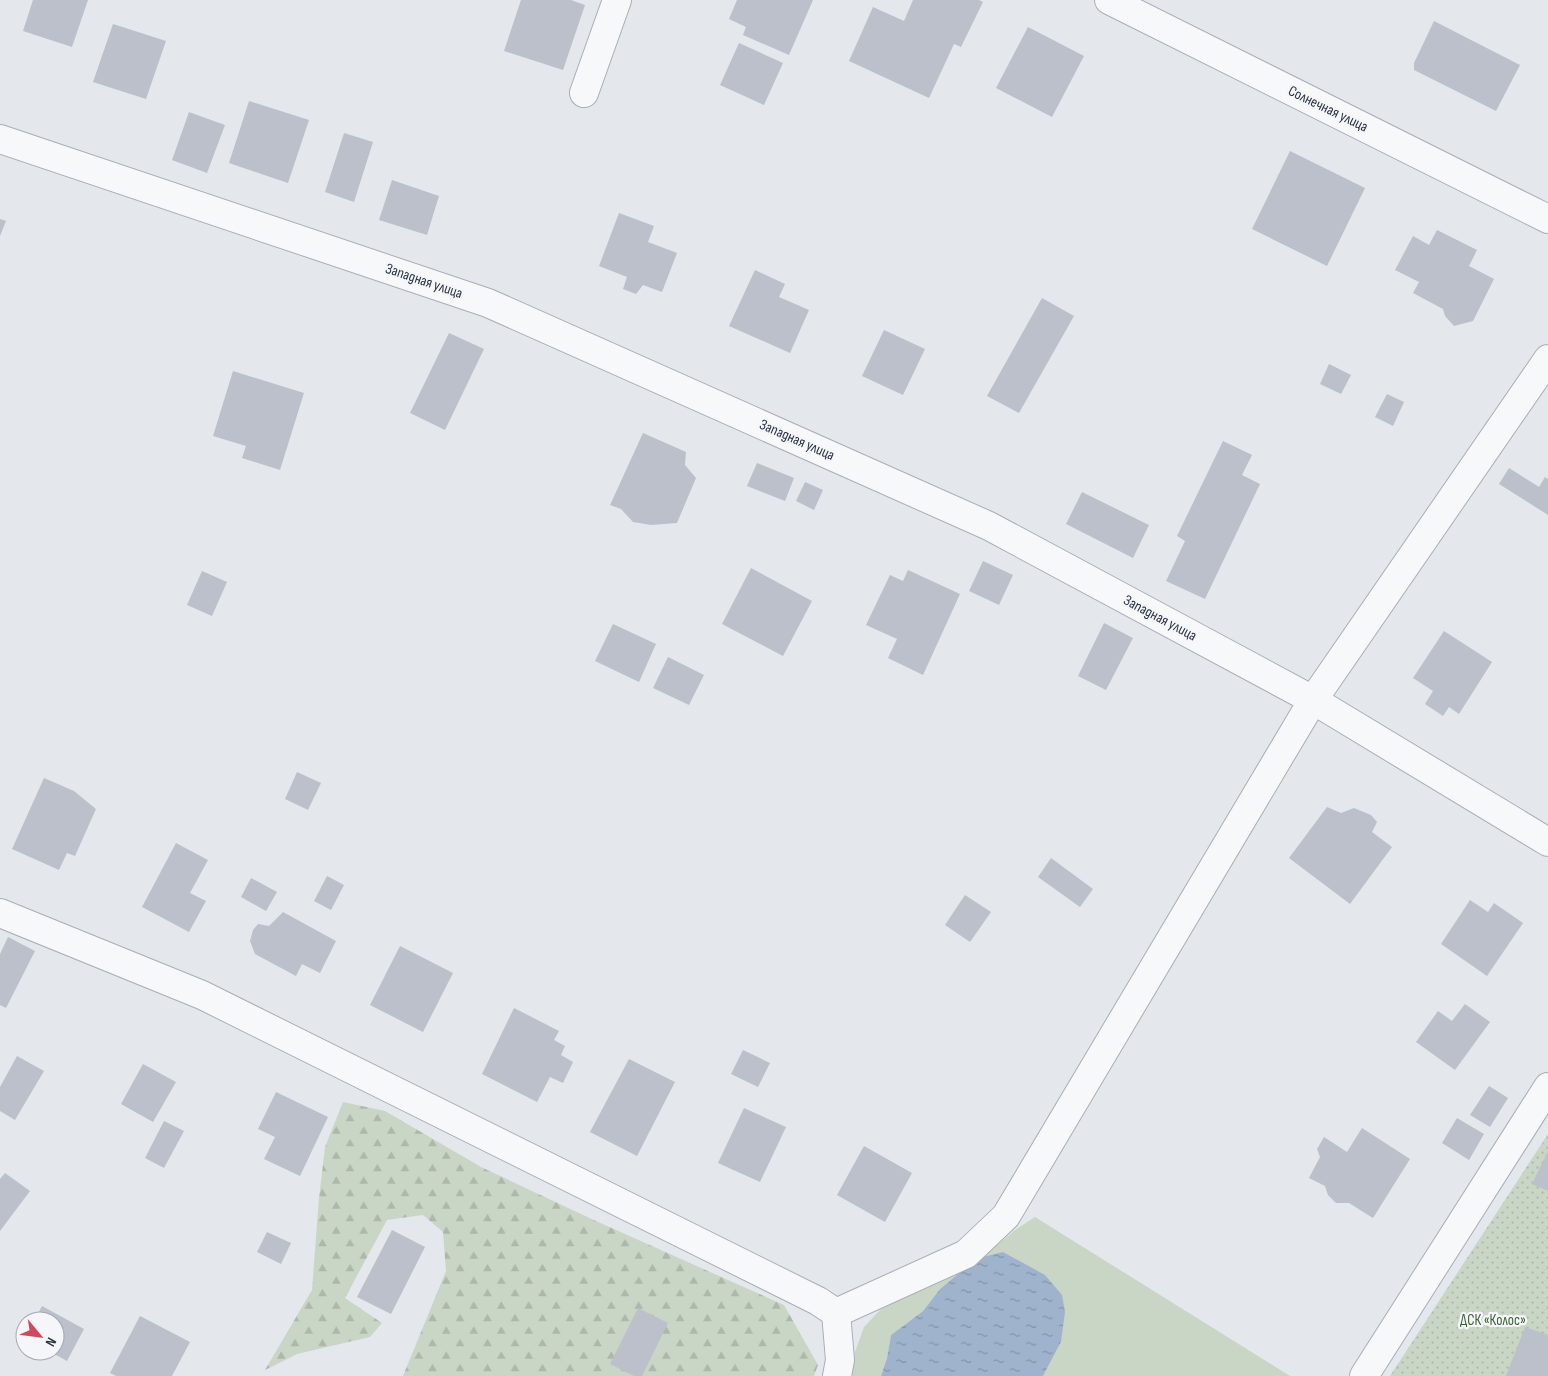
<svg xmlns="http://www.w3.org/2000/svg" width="1548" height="1376" viewBox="0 0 1548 1376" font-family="'Sofia Sans Condensed',sans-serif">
  <defs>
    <pattern id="forest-firs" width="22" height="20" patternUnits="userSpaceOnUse" patternTransform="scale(1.25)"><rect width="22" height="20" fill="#c9d6c5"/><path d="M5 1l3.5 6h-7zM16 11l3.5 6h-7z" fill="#adb8ab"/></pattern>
    <pattern id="garden-dots" width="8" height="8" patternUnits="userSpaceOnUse" patternTransform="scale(1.25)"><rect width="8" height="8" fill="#c9d6c5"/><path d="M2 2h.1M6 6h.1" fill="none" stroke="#adb8ab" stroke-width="1.8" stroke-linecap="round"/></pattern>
    <pattern id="water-ripples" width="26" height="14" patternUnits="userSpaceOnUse" patternTransform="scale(1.25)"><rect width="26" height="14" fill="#9fb4cc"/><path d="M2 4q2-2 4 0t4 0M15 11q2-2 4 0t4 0" fill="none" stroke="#8293a7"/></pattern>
  </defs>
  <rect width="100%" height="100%" fill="#e4e7ec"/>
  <path fill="#c9d6c5" d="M1035,1217l255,159h-247l18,-34 -78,-85 32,-27z
    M959,1273l-19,16 -17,22 -32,24 -4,23 -6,18h-29l3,-24 9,-25 17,-18 57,-30z"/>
  <path fill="url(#forest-firs)" d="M343,1102l42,9 96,56 115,54 188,84 34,60 -4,11h-411l43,-105 -3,-39 -20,-17 -36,5 -42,78 37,25 -12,14 -73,17 -32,16 47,-80 7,-92 6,-51z"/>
  <path fill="url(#garden-dots)" d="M1548,1134v242h-158z"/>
  <path fill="url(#water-ripples)" d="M1003,1252l42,23 17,20 3,17 -4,30 -18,34h-162l6,-18 4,-23 32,-24 17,-22 25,-21 18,-11z"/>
  <path fill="#bbc0ca" d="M33,0h55l-16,47 -49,-16z
    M521,0h50l14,5 -22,65 -59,-19z
    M737,0h76l-24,55 -46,-20 3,-8 -17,-8z
    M913,0h66l4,2 -22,45 -7,-3 -25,54 -80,-37 24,-54 31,14z
    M1434,21l86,44 -24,46 -82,-41v-7z
    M113,24l53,17 -20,58 -53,-17z
    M1028,27l56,29 -32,61 -56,-29z
    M739,43l44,20 -19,42 -44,-20z
    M249,101l60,19 -21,63 -59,-20z
    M189,112l36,13 -18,48 -35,-13z
    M344,133l29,9 -19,60 -29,-10z
    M1290,151l75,37 -38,78 -75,-37z
    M392,180l47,16 -12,39 -48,-15z
    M619,213l35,13 -6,16 29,11 -15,39 -19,-7 -7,9 -13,-5 4,-12 -28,-11z
    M0,219l6,2 -6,15z
    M1437,230l40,20 -8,16 25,13 -21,42 -19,5 -9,-10 -2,-7 -30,-16 6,-11 -24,-12 18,-34 16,9z
    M755,270l30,14 -6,13 30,13 -19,43 -61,-27z
    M1042,298l32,18 -55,97 -32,-17z
    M884,330l41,19 -22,46 -41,-19z
    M449,333l35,16 -39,81 -35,-17z
    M1329,364l22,11 -10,19 -21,-10z
    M233,371l71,22 -24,77 -38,-12 4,-12 -33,-10z
    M1387,394l17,8 -11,24 -18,-9z
    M643,433l43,19 -1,13 11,13 -19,45 -26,2 -18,-3 -12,-13 -11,-4z
    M1223,441l29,14 -10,20 18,9 -55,115 -39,-18 19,-40 -8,-5z
    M757,463l37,15 -9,23 -38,-15z
    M1509,468l30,19 6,-10 3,2v36l-49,-31z
    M805,482l18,8 -9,20 -18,-9z
    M1082,492l67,33 -16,33 -67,-34z
    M983,561l30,14 -14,30 -30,-14z
    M751,568l61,33 -29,55 -61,-32z
    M908,570l52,24 -37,81 -35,-17 9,-19 -31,-14 24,-50 13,6z
    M202,571l25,11 -15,34 -25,-11z
    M1104,623l29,15 -27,52 -28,-14z
    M613,624l43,20 -17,38 -44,-21z
    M1444,631l48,31 -33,52 -10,-7 -6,9 -18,-12 8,-13 -20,-13z
    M668,657l36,18 -15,30 -36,-17z
    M297,772l24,11 -13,27 -23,-11z
    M44,778l30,13 22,18 -21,47 -8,-3 -8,17 -47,-21z
    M1327,807l14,6 13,-5 17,7 6,7 -5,10 20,15 -42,57 -61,-46z
    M176,843l32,17 -18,33 16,8 -17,31 -47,-25z
    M1051,858l42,31 -13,18 -42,-30z
    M327,876l17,9 -13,25 -17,-9z
    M251,878l26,14 -11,19 -25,-14z
    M965,895l26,17 -21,30 -25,-17z
    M1470,900l18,12 6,-9 29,20 -36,53 -46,-32z
    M283,912l53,29 -16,32 -18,-9 -6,12 -41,-22 -5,-13 3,-11 5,-6 11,2z
    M8,937l27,14 -29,57 -6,-3v-51z
    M400,946l53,27 -30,59 -53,-27z
    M1465,1004l25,18 -35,48 -39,-28 22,-31 14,10z
    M514,1008l45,23 -5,9 11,6 -4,9 12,7 -10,21 -13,-6 -13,25 -55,-28z
    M743,1050l27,13 -12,24 -27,-13z
    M17,1056l27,15 -29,49 -15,-9v-24z
    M629,1059l46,23 -38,74 -47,-24z
    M143,1064l33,18 -23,40 -32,-18z
    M1489,1086l19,12 -18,29 -20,-12z
    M276,1092l52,25 -28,59 -36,-17 11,-22 -17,-8z
    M744,1108l42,19 -26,55 -42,-19z
    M1457,1118l27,16 -15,26 -27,-17z
    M164,1121l20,10 -20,37 -19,-10z
    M1362,1128l48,31 -37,59 -24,-15h-13l-8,-8 -3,-9 -16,-8 11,-21 -3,-8 7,-12 23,15z
    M864,1146l48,27 -27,49 -48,-27z
    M1548,1151v40l-16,-7z
    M5,1173l25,18 -30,40v-52z
    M392,1230l33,17 -34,67 -34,-17z
    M267,1232l24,11 -10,21 -24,-12z
    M42,1306l42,23 -17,32 -18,-10h6v-30h-21z
    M638,1308l30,15 -26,53h-8l-24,-12z
    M140,1316l50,26 -18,34h-56l-6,-3z
    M1525,1327l23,8v41h-42z"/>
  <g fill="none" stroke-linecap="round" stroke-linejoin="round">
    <defs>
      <path id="minor" d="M1109,0l439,219
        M584,93l33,-93
        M0,139l488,164 501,223 324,174 235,142
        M0,913l202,82 616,306 18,12 4,47 -3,16
        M836,1313l130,-59 40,-38 307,-516 235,-341
        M1364,1376l184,-289"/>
    </defs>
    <use href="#minor" stroke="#a9aeb7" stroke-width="30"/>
    <use href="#minor" stroke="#f7f8fa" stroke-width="28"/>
  </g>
  <g text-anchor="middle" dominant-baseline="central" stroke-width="4.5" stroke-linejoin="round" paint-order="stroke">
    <g font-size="15" fill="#2b3445" stroke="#f4f6f9">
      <text transform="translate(1328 109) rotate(26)">Солнечная улица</text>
      <text transform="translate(424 281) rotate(19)">Западная улица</text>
      <text transform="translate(797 440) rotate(24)">Западная улица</text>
      <text transform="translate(1160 618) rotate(28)">Западная улица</text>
    </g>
    <g font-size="15" fill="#3f6138" stroke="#f4f6f9">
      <text x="1493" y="1320">ДСК «Колос»</text>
    </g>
  </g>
  <g transform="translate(40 1336) rotate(119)"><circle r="24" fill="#f4f6f9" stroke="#a4a8b1"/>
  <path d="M0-4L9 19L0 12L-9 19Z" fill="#d1495b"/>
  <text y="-8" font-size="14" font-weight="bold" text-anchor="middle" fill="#2b3445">N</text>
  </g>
</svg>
